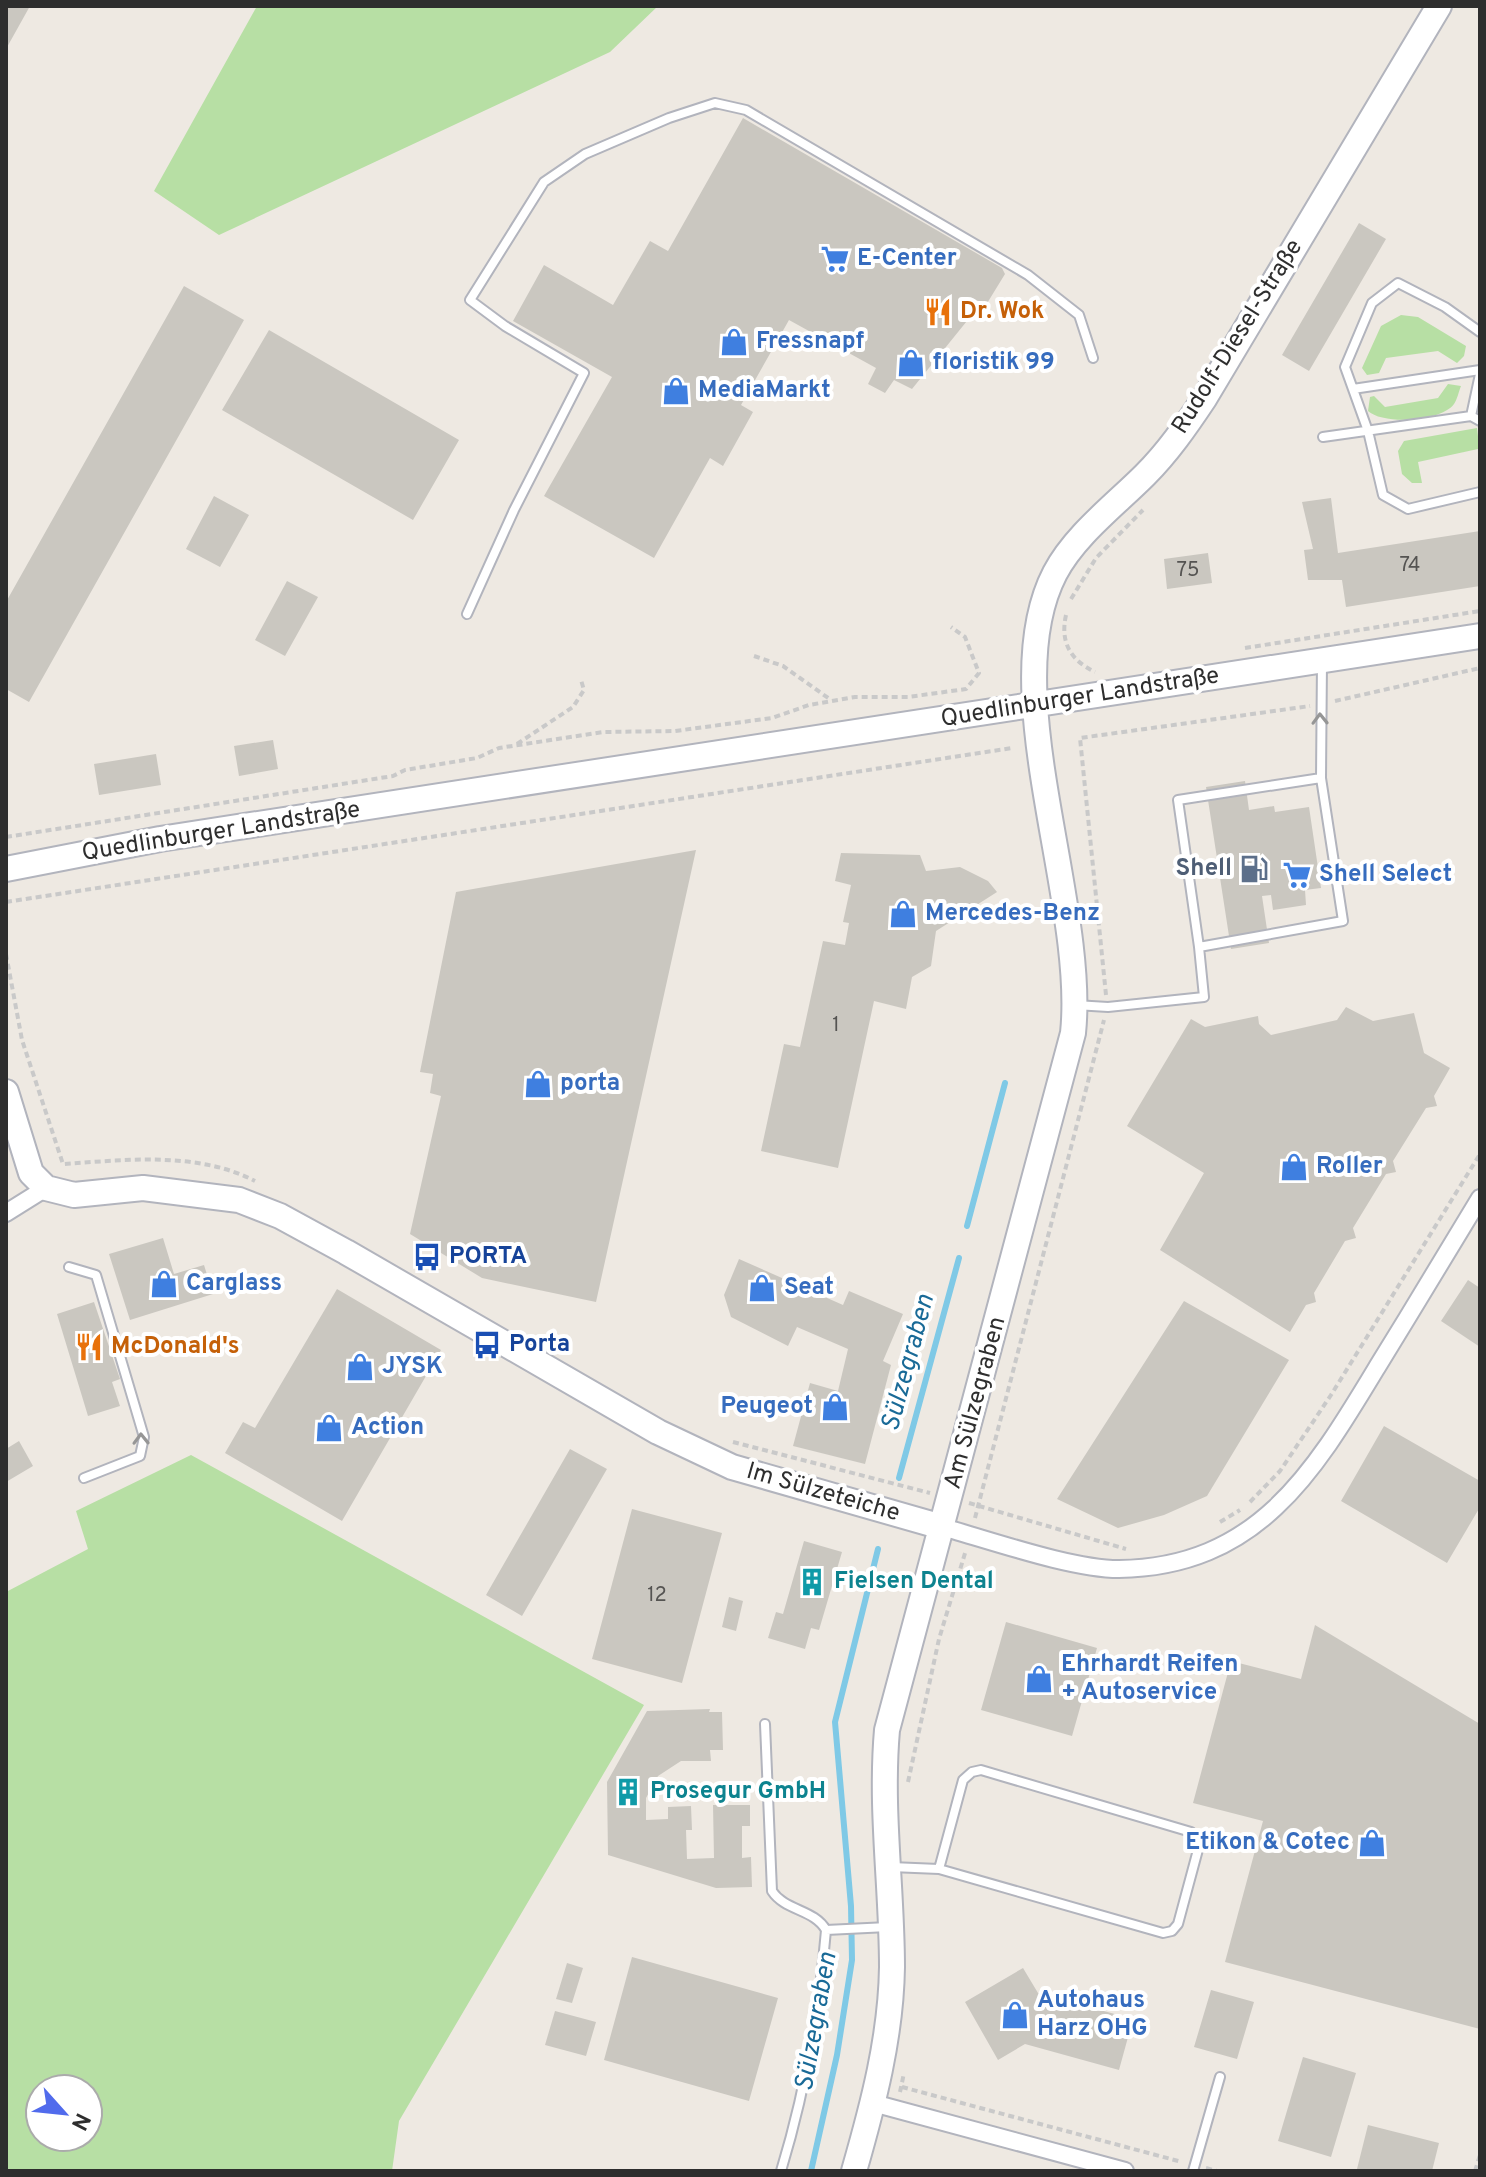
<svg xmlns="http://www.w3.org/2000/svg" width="1486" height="2177" viewBox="0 0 1486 2177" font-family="Overpass,sans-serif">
  <rect width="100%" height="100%" fill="#eee9e2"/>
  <path fill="#b7dfa4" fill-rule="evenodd" d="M257,6h401l-48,46 -391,183 -65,-44z
    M1401,315l17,2 48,29 -2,10 -7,7 -19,-12 -52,7 -7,15 -12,2 -5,-7 19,-42z
    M1448,384l13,2c-2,5 -4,14 -7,18 -13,18 -71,21 -86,7l2,-14 4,-1 11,11 53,-9z
    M1477,428l3,25 -2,-4 -60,13 4,21h-10l-10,-9 -4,-23 6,-10z
    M191,1455l453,250 -245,416 -7,50h-386v-579l82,-43 -12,-38zM88,2089v48h-48v-48z"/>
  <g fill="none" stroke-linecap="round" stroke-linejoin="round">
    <path stroke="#7fc9e6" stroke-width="6" d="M967,1226l38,-143
      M899,1478l60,-220
      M811,2171l26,-116 15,-95 -1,-54 -16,-184 43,-173"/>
  </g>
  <path fill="#cac7c0" d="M6,6h24l-24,43z
    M743,118l259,150 3,6 -19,31 -12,-6 -5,8 6,4 -63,78 -18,-9 -9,13 -17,-9 8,-16 -87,-48 -48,85 12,7 -30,54 -13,-8 -56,100 -110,-62 68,-119 -99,-56 31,-56 69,40 37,-64 18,10z
    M1359,223l27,16 -77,132 -27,-16z
    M184,286l60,34 -215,382 -23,-13v-87z
    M269,330l190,110 -46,80 -191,-110z
    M214,496l35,19 -29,52 -34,-18z
    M1331,498l7,55 142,-22v55l-134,21 -4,-27h-34l-4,-30 9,-1 -11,-47z
    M1208,553l4,30 -45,6 -3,-30z
    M287,581l31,16 -33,59 -30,-16z
    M273,740l5,29 -39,7 -5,-30z
    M156,754l5,31 -62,10 -5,-31z
    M1245,781l4,29 25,-4 1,6 34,-5 12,81 -16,2 1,15 -33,5 -2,-15 -9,1 7,47 -38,6 -25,-162z
    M696,850l-100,452 -114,-24 -72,-44 31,-138 -11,-3 3,-19 -13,-2 36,-180z
    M841,853l79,2 6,16 34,-4 28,14 9,11 -61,39 -5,35 -19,11 -6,32 -32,-8 -36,167 -77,-17 23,-107 16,3 23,-106 22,4 4,-22 -6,-1 8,-37 -16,-4z
    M1346,1007l27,14 41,-8 10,40 26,15 -16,28 3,10 -11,2 -33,53 3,11 -10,2 -33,54 3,10 -11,3 -31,52 2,9 -10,3 -16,27 -130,-82 44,-77 -77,-47 64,-107 14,8 53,-11 1,8 12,11 66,-15z
    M163,1238l11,36 30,-9 9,29 -83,26 -21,-66z
    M739,1259l104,46 6,-14 54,23 -20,47 8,4 -26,99 -72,-18 17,-63 28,8 10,-42 -51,-22 -9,19 -57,-29 -7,-22z
    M1468,1280l12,8v59l-39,-26z
    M337,1289l104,61 -99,171 -117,-68 18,-31 12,6z
    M1184,1301l105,59 -82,136 -43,19 -46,13 -61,-29z
    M94,1302l26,77 -8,3 8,24 -32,10 -31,-102z
    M1384,1426l96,55v26l-33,56 -106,-62z
    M19,1441l14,25 -27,16v-33z
    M570,1449l37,20 -85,147 -36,-21z
    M632,1509l90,24 -40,150 -90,-24z
    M804,1541l38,11 -23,78 -8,-2 -6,21 -37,-11 8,-26 7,2z
    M729,1597l14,4 -7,30 -14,-4z
    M1006,1622l91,26 -25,88 -91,-26z
    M1315,1625l165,99v305l-255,-67 38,-141 -70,-18 38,-142 70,18z
    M710,1709l-1,3h13l1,38h-13l1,11h-30l-23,15 -12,22v22l22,-1v-12l23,-1 1,24h-6l1,29 27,-1 -1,-53h37v21h-8v32l9,-1 1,30 -36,1 -108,-33 -1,-73 40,-71z
    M632,1957l146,41 -29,103 -145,-41z
    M567,1963l16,5 -11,35 -16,-4z
    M1023,1968l15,25 95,26 -14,51 -94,-26 -27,16 -33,-58z
    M1211,1990l43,12 -17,57 -43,-12z
    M555,2011l41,11 -10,34 -41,-11z
    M1303,2057l53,16 -25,84 -53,-16z
    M1368,2125l71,18 -7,28 -75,-2z"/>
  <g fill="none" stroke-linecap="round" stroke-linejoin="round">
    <defs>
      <path id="lane" d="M1480,332l-35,-25 -47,-24 -26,20 -27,64 23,64 15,64 25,14 72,-17
        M1353,389l127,-19
        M1471,416l9,-42
        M1323,437l148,-21 9,5
        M467,614l47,-104 70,-137 -79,-47 -35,-26 74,-118 41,-28 84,-36 46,-15 31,7 282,165 51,40 14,43
        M1199,947l-21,-147 143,-22
        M1075,1005l33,2 96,-10 -5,-50 144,-26 -22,-143 1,-116
        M69,1267l27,8 48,162 -4,19 -56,22
        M765,1724l7,167c13,20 42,18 54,39
        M891,1867l48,2 24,-89 9,-8 9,-2 210,62 8,14 -21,78 -6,7 -9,2 -224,-64
        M781,2171c24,-79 38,-159 45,-241l62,-3
        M1193,2171l27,-94"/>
      <path id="street" d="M6,1213l40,-25
        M942,1527c48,13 129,42 177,42 140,-2 196,-99 260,-205 34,-55 67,-110 101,-166
        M873,2103l252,68"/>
      <path id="secondary" d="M6,869l154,-30 1320,-203
        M6,1092l25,81 15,15 28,7 69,-7 96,12 41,16 66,36 312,180 74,35 210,60
        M854,2171c19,-66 37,-134 38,-204 0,-79 -12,-157 -5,-237l186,-697c14,-133 -79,-343 -18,-460 20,-38 60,-68 90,-98 23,-23 41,-49 59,-76l235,-393"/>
    </defs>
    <use href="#lane" stroke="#b2b4bd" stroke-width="12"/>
    <use href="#street" stroke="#b2b4bd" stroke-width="20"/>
    <use href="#secondary" stroke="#b2b4bd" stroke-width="28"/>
    <path stroke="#c9c9c9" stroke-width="4" stroke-dasharray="6 4" stroke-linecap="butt" d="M1071,599l25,-41 47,-48
      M1066,615c-6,27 4,45 29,57
      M1245,648l235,-37
      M754,656l29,10 48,34
      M1335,701l145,-33
      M517,744l56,-37 11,-17 -3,-10
      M6,837l387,-61 12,-6 72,-12 22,-10 104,-16 72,-1 97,-13 37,-13 46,-8h53l58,-8 13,-16 -14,-36 -14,-10
      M6,902l1006,-154
      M6,954l16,86 41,124c63,-4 134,-13 192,17
      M1106,995l-26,-257 230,-32
      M733,1442l197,51
      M1250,1502l30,-31 51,-76 149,-241
      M969,1503l157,46
      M975,1518l129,-498
      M1220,1522l20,-12
      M908,1782l31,-143 27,-89
      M902,2087l280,75
      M900,2092l4,-19
      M1206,2168l11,3
      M1475,2171l5,-16"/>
    <use href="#lane" stroke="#fff" stroke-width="8"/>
    <use href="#street" stroke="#fff" stroke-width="16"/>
    <use href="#secondary" stroke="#fff" stroke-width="24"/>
  </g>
  <defs><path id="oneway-chevron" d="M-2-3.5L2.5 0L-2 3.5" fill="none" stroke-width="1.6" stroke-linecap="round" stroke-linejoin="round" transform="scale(2)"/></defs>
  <g stroke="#969696">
    <use href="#oneway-chevron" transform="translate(1320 719) rotate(-91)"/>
    <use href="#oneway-chevron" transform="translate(141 1439) rotate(-91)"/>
  </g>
  <defs>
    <symbol id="supermarket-bare" viewBox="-9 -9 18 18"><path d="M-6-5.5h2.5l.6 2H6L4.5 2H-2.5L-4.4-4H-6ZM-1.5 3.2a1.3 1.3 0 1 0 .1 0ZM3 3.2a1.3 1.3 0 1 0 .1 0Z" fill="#3f7fe0" stroke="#fff" stroke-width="2.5" paint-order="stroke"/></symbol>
    <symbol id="restaurant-bare" viewBox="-9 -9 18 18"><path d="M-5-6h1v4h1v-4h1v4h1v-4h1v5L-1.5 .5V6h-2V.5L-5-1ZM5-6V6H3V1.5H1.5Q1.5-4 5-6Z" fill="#e8710a" stroke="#fff" stroke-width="2.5" paint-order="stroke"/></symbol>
    <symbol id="shop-bare" viewBox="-9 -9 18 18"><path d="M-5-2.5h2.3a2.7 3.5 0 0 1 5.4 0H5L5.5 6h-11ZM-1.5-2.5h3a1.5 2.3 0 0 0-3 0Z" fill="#3f7fe0" stroke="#fff" stroke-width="2.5" paint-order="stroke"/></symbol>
    <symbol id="fuel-bare" viewBox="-9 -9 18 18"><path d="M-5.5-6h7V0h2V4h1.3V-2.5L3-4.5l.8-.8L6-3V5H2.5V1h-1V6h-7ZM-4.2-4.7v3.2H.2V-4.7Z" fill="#5c6f8a" stroke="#fff" stroke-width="2.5" paint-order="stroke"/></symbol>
    <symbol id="bus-bare" viewBox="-9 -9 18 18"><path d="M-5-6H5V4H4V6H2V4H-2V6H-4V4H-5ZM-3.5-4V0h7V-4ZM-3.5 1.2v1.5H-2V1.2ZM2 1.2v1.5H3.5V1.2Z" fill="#1a4fb4" stroke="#fff" stroke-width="2.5" paint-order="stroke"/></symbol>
    <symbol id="building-bare" viewBox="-9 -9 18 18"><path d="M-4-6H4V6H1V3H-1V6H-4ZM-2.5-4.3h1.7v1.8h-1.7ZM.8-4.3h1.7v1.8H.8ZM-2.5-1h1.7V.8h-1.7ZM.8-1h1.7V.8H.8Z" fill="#0f9aa8" stroke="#fff" stroke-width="2.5" paint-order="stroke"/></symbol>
  </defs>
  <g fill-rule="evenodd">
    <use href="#supermarket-bare" x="815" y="239" width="40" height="40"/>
    <use href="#restaurant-bare" x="918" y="292" width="40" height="40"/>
    <use href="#shop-bare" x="714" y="322" width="40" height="40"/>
    <use href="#shop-bare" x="891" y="343" width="40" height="40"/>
    <use href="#shop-bare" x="656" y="371" width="40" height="40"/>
    <use href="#fuel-bare" x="1234" y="849" width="40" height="40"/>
    <use href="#supermarket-bare" x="1277" y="855" width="40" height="40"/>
    <use href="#shop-bare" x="883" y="894" width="40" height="40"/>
    <use href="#shop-bare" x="518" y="1064" width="40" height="40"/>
    <use href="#shop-bare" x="1274" y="1147" width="40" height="40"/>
    <use href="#bus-bare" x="407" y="1237" width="40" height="40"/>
    <use href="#shop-bare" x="144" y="1264" width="40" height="40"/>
    <use href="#shop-bare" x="742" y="1268" width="40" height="40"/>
    <use href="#bus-bare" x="467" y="1325" width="40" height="40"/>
    <use href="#restaurant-bare" x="69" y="1327" width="40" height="40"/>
    <use href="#shop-bare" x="340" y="1347" width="40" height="40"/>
    <use href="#shop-bare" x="815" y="1387" width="40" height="40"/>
    <use href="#shop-bare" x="309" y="1408" width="40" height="40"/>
    <use href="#building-bare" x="792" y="1562" width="40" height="40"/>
    <use href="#shop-bare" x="1019" y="1659" width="40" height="40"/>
    <use href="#building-bare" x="608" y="1772" width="40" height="40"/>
    <use href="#shop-bare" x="1352" y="1823" width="40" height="40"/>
    <use href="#shop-bare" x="995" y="1995" width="40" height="40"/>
  </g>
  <g text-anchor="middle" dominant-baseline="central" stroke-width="8" stroke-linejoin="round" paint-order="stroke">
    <g font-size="20" fill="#555452">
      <text x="1410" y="566">74</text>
      <text x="1188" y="571">75</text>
      <text x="836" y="1026">1</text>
      <text x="657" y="1596">12</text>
    </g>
    <g font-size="24" font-weight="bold" fill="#366cbe" stroke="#fff" text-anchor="start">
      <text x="857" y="259">E-Center</text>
      <text x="756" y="342">Fressnapf</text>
      <text x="933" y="363">floristik 99</text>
      <text x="698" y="391">MediaMarkt</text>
      <text x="1319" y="875">Shell Select</text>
      <text x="925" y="914">Mercedes-Benz</text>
      <text x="560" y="1084">porta</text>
      <text x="1316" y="1167">Roller</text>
      <text x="186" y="1284">Carglass</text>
      <text x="784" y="1288">Seat</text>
      <text x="382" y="1367">JYSK</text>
      <text x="813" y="1407" text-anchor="end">Peugeot</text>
      <text x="351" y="1428">Action</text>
      <text x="1061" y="1665">Ehrhardt Reifen<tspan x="1061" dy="28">+ Autoservice</tspan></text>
      <text x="1350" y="1843" text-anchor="end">Etikon &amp; Cotec</text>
      <text x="1037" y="2001">Autohaus<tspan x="1037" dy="28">Harz OHG</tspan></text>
    </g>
    <g font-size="24" font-weight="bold" fill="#c56008" stroke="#fff" text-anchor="start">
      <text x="960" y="312">Dr. Wok</text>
      <text x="111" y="1347">McDonald's</text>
    </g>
    <g font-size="24" fill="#2e2e2e" stroke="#fff">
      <text transform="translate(1238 337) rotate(-58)">Rudolf-Diesel-Straße</text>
      <text transform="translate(1080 698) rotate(-9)">Quedlinburger Landstraße</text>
      <text transform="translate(221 832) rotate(-9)">Quedlinburger Landstraße</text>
      <text transform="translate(976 1403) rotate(-75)">Am Sülzegraben</text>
      <text transform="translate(823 1493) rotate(16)">Im Sülzeteiche</text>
    </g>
    <g font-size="24" font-weight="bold" fill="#4e5e75" stroke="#fff" text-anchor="end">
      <text x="1232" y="869">Shell</text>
    </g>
    <g font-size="24" font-weight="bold" fill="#164399" stroke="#fff" text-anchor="start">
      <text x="449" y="1257">PORTA</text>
      <text x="509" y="1345">Porta</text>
    </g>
    <g font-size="24" font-weight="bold" fill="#0d838f" stroke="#fff" text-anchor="start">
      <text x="834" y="1582">Fielsen Dental</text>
      <text x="650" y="1792">Prosegur GmbH</text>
    </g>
    <g font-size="26" font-style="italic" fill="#196a97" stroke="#fff">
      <text transform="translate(909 1363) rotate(-75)">Sülzegraben</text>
      <text transform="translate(817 2022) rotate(-80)">Sülzegraben</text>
    </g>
  </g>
  <rect width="1486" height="2177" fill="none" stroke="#2e2e2e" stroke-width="16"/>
  <g transform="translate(64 2113) rotate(117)"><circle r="38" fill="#ffffff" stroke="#ababab" stroke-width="2"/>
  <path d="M0-6L14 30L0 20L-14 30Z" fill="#516bec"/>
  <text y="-12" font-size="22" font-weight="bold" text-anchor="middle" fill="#2e2e2e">N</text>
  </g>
</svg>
